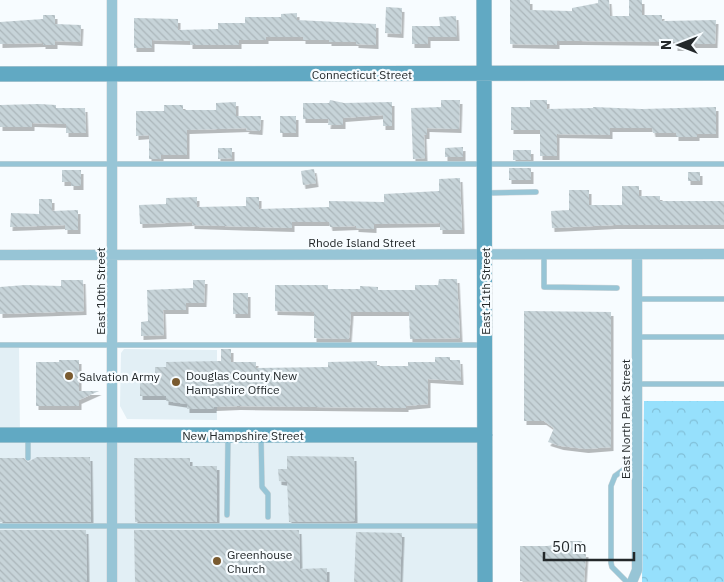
<svg xmlns="http://www.w3.org/2000/svg" width="724" height="582" viewBox="0 0 724 582" font-family="'IBM Plex Sans',sans-serif">
  <defs>
    <pattern id="forest-crowns" width="20" height="18" patternUnits="userSpaceOnUse" patternTransform="scale(1.25)"><rect width="20" height="18" fill="#96e0fc"/><path d="M2 6a3 3 0 1 1 6 0M12 15a3 3 0 1 1 6 0" fill="none" stroke="#81c0d8"/></pattern>
    <pattern id="building-back-hatch" width="6" height="6" patternUnits="userSpaceOnUse" patternTransform="scale(1.25)"><rect width="6" height="6" fill="#c7d4d9"/><path d="M-1 5l2 2M0 0l6 6M5-1l2 2" fill="none" stroke="#abb6ba"/></pattern>
    <filter id="shadow"><feDropShadow dx="2.5" dy="4" stdDeviation="0" flood-color="#0004"/></filter>
  </defs>
  <rect width="100%" height="100%" fill="#f7fcff"/>
  <path fill="#e2eff5" d="M0,345h19l1,90h465v147h-485z
    M124,349l93,1v70l-90,-1 -7,-13 1,-53z"/>
  <path fill="url(#forest-crowns)" d="M644,401h80v181h-82z"/>
  <path fill="url(#building-back-hatch)" filter="url(#shadow)" d="M510,0h20v10l42,1v-3l26,-5v-3h11l1,16h19v-16h13v15h20v6l54,-1 -1,24h-27v3h-13v-5l-94,-1h-24v4l-47,-1z
    M386,7l16,1 -1,26 -16,-1z
    M297,13v7l79,4v21l-20,-1v-2h-27v-2h-26v-3h-37v3h-27v5h-49v-4l-38,-1v8h-18v-30l44,1v11l40,-1v-6h27v-6h36v-3z
    M43,15h12v9l26,1 -1,17 -25,-1v4h-12v-2l-43,1v-22l43,-3z
    M456,16l1,21h-29v7h-16v-18h28l-1,-9z
    M330,100l14,3 48,-1v24h-9v-11l-40,3v7h-15l1,-6h-26v-16h26z
    M441,100h19l-1,29 -32,-1v7h-3l1,23 -12,1 -2,-51 30,-1z
    M530,100h17v9l46,-1v-1l49,2 74,-2v27h-19v3h-21v-4h-23l-1,-5h-42v7l-53,-1v22h-17v-26h-29v-23h19z
    M236,102v14h25l-1,15 -14,-1 1,-2 -60,2v25h-26v4h-12v-24l-13,1v-25h28v-6h19v5h33v-7z
    M39,104l17,1v3h29l1,25h-20v-9l-34,-1v4h-32v-22z
    M280,116h16v17h-16z
    M463,147v10h-18v-9z
    M218,148h14v10l-14,1z
    M513,150h18v10h-18z
    M509,168h22v12h-22z
    M314,169l2,14 -13,2 -2,-14z
    M62,170h19v16h-10v-4h-9z
    M688,172h12v9h-12z
    M460,178l2,52h-22v-7l-66,1v5l-18,-1v-2l-26,1 -1,-5h-37v6l-100,-3v-3l-52,2 -1,-19 27,-1v-6l31,-1v10l49,-1v-9h13v12l70,-2v-6l55,1v-8l55,-3v-12z
    M622,186h17v10h21v5h64v24h-110l-62,3 -1,-17 18,-1v-20h20v15h33z
    M39,199h13v12l26,-1v20h-13v-5l-55,2 1,-14 28,1z
    M439,279h18l3,59 -50,1 -1,-27h-58l-2,27 -35,-1v-26l-39,-1v-26h53v4h32v-3l18,1v3h37v-5h23z
    M61,280h22l1,31 -84,3v-27l25,-2 36,1z
    M193,280h12l-1,23h-18v7h-23l1,25 -23,1v-14l7,-1 -1,-31 46,-2z
    M233,293h15v21h-15z
    M524,311l87,1v135l-25,2 -25,-3 -13,-4 6,-14 -10,-7h-20z
    M221,349h10v13h25v6l72,-1v-5l49,-1v5h31v-4h27v-5h15v3h10l1,21 -33,-2v25l-22,2v2l-168,-2 -24,1v2h-27v-5l-21,-3v-5h-26v-15h5l2,-8h8v-6h11v-5l55,-1z
    M59,360h20v31h20l-20,9v6h-43v-44h23z
    M287,456l67,1 1,64 -66,1 -2,-40 -8,-1 -1,-12h9z
    M37,457h53l1,65h-91v-64h24l4,4z
    M134,458h56v8h27v56h-82z
    M0,530h86l1,52h-87z
    M134,530h165l1,39 27,-1v14h-192z
    M356,532l46,1 -2,49h-46z
    M554,541h28v12h4l-2,29 -64,-1v-35h27l7,-1z"/>
  <g fill="none" stroke-linecap="round" stroke-linejoin="round">
    <defs>
      <path id="lane" d="M0,164h724
        M486,193l50,-1
        M544,254v33l73,1
        M637,299h87
        M637,337h87
        M0,345h482
        M637,384h87
        M28,436v22
        M261,436l1,51 6,7v23
        M227,515l1,-79
        M0,526h482
        M627,582l-15,-15 -1,-4v-77l4,-10 22,-16"/>
      <path id="street" d="M112,0v582
        M0,255l724,-1
        M632,582l5,-12v-315"/>
      <path id="secondary" d="M484,0l1,582
        M0,74l724,-1
        M0,435h485"/>
    </defs>
    <use href="#lane" stroke="#d1d6d9" stroke-width="6"/>
    <use href="#street" stroke="#d1d6d9" stroke-width="11"/>
    <use href="#secondary" stroke="#d1d6d9" stroke-width="16"/>
    <use href="#lane" stroke="#97c5d6" stroke-width="5"/>
    <use href="#street" stroke="#97c5d6" stroke-width="10"/>
    <use href="#secondary" stroke="#61a9c3" stroke-width="15"/>
  </g>
  <g fill="#7a5b30" stroke="#f7fcff" stroke-width="2">
    <circle cx="69" cy="376" r="5"/>
    <circle cx="176" cy="382" r="5"/>
    <circle cx="217" cy="561" r="5"/>
  </g>
  <g text-anchor="middle" dominant-baseline="central" stroke-width="4.5" stroke-linejoin="round" paint-order="stroke">
    <g font-size="12" fill="#23282a" stroke="#f7fcff">
      <text x="362" y="74">Connecticut Street</text>
      <text x="362" y="242">Rhode Island Street</text>
      <text transform="translate(100 291) rotate(-90)">East 10th Street</text>
      <text transform="translate(485 291) rotate(-90)">East 11th Street</text>
      <text transform="translate(625 419) rotate(-90)">East North Park Street</text>
      <text x="243" y="435">New Hampshire Street</text>
    </g>
    <g font-size="12" fill="#23282a" stroke="#f7fcff" text-anchor="start">
      <text x="186" y="375">Douglas County New<tspan x="186" dy="14">Hampshire Office</tspan></text>
      <text x="79" y="376">Salvation Army</text>
      <text x="227" y="554">Greenhouse<tspan x="227" dy="14">Church</tspan></text>
    </g>
  </g>
  <g transform="translate(679 45) rotate(270)" stroke="#f7fcff" stroke-width="4" paint-order="stroke">
  <path d="M0-4L9 19L0 12L-9 19Z" fill="#23282a"/>
  <text y="-8" font-size="14" font-weight="bold" text-anchor="middle" fill="#23282a">N</text>
  </g>
  <path d="M544 552v8h90v-8" fill="none" stroke="#23282a" stroke-width="2.5"/>
  <text x="552" y="552" font-size="15" fill="#23282a" stroke="#f7fcff" stroke-width="4" paint-order="stroke">50 m</text>
</svg>
